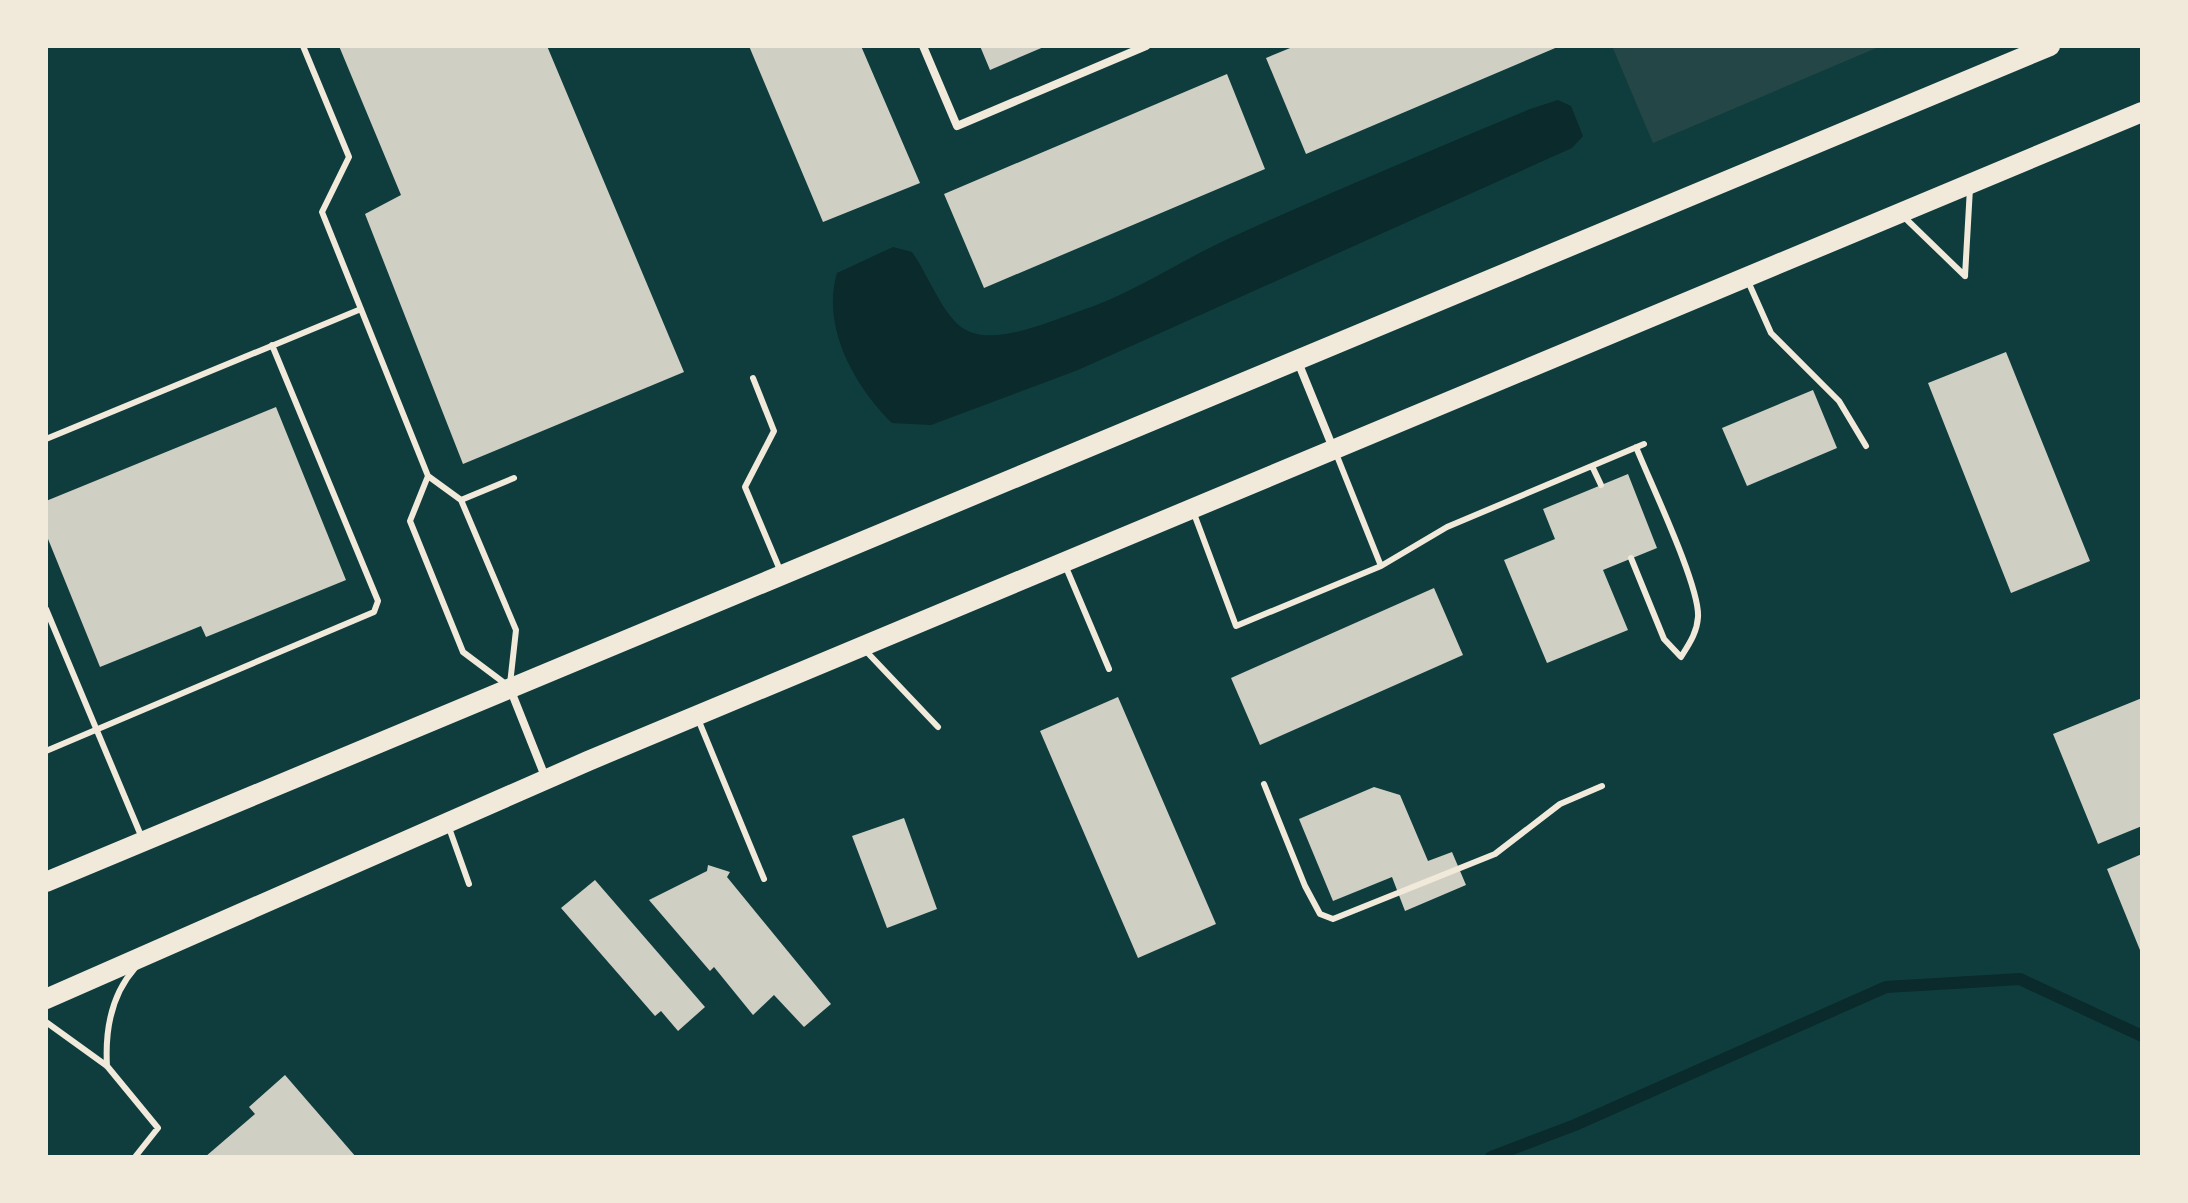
<svg xmlns="http://www.w3.org/2000/svg" width="2188" height="1203" viewBox="0 0 2188 1203" font-family="Jost,sans-serif">
  <rect width="100%" height="100%" fill="#0f3d3e"/>
  <path fill="#244646" d="M1612,46h269l-228,97z"/>
  <path fill="#0a2a2b" d="M1558,100l13,6 12,30 -11,12 -494,222 -147,55 -39,-2c-38,-37 -71,-97 -55,-150l56,-26 19,5c16,22 32,67 54,78 29,16 82,-8 111,-18 54,-17 102,-51 153,-74 98,-45 200,-87 300,-129z"/>
  <g fill="none" stroke-linecap="round" stroke-linejoin="round">
    <path stroke="#0a2a2b" stroke-width="12" d="M1491,1157l84,-32 311,-138 134,-8 122,57"/>
  </g>
  <path fill="#cfcfc3" d="M339,46h208l137,326 -221,92 -98,-250 36,-19z
    M749,46h112l59,137 -97,39z
    M980,46h66l-56,24z
    M1295,46h265l-254,108 -40,-96z
    M1227,74l38,95 -281,119 -40,-94z
    M2006,352l84,209 -79,32 -83,-210z
    M1813,390l24,58 -90,38 -25,-58z
    M276,407l70,173 -140,57 -5,-11 -101,41 -54,-133v-33z
    M1628,474l29,74 -54,22 25,60 -81,33 -43,-103 51,-21 -12,-30z
    M1434,588l29,67 -203,90 -29,-67z
    M1118,697l98,227 -78,34 -98,-227z
    M2142,698v128l-44,18 -45,-110z
    M1374,787l26,8 28,66 24,-9 14,33 -61,26 -13,-34 -59,24 -34,-82z
    M904,818l33,91 -50,19 -35,-92z
    M2142,854v101l-35,-86z
    M708,865l22,7 -3,5 104,127 -27,23 -30,-32 -21,20 -39,-48 -4,4 -61,-71 58,-29z
    M595,880l110,127 -27,24 -17,-20 -6,5 -94,-108z
    M285,1075l71,82h-151l50,-43 -6,-7z"/>
  <g fill="none" stroke-linecap="round" stroke-linejoin="round">
    <path stroke="#f1e9da" stroke-width="6" d="M303,46l46,111 -27,55 106,264 33,24 55,130 -6,54
      M1903,216l62,60
      M1965,276l5,-88
      M1747,279l24,54 68,68 27,45
      M753,378l21,53 -29,56 35,83
      M46,439l315,-130
      M1335,451l46,115 66,-39 197,-83
      M1592,466l9,19
      M428,476l-18,45 53,131 44,33
      M461,500l53,-22
      M1193,511l43,115 145,-60
      M1631,558l33,81 17,18c8,-13 16,-24 17,-40 2,-31 -48,-135 -62,-170
      M1065,565l44,104
      M46,609l96,229
      M864,649l74,78
      M698,719l66,160
      M46,751l328,-139 4,-11 -106,-256
      M1264,784l41,102 15,28 13,5 162,-65 65,-50 42,-18
      M448,825l21,59
      M46,1022l61,44 51,62 -23,29
      M107,1066c-2,-35 4,-71 28,-98"/>
    <path stroke="#f1e9da" stroke-width="8" d="M923,46l34,80 189,-80
      M1298,362l35,86
      M511,691l35,88"/>
    <path stroke="#f1e9da" stroke-width="20" d="M46,882l2004,-836
      M46,999l542,-238 1554,-649"/>
  </g>
  <rect width="2188" height="1203" fill="none" stroke="#f1e9da" stroke-width="96"/>
</svg>
